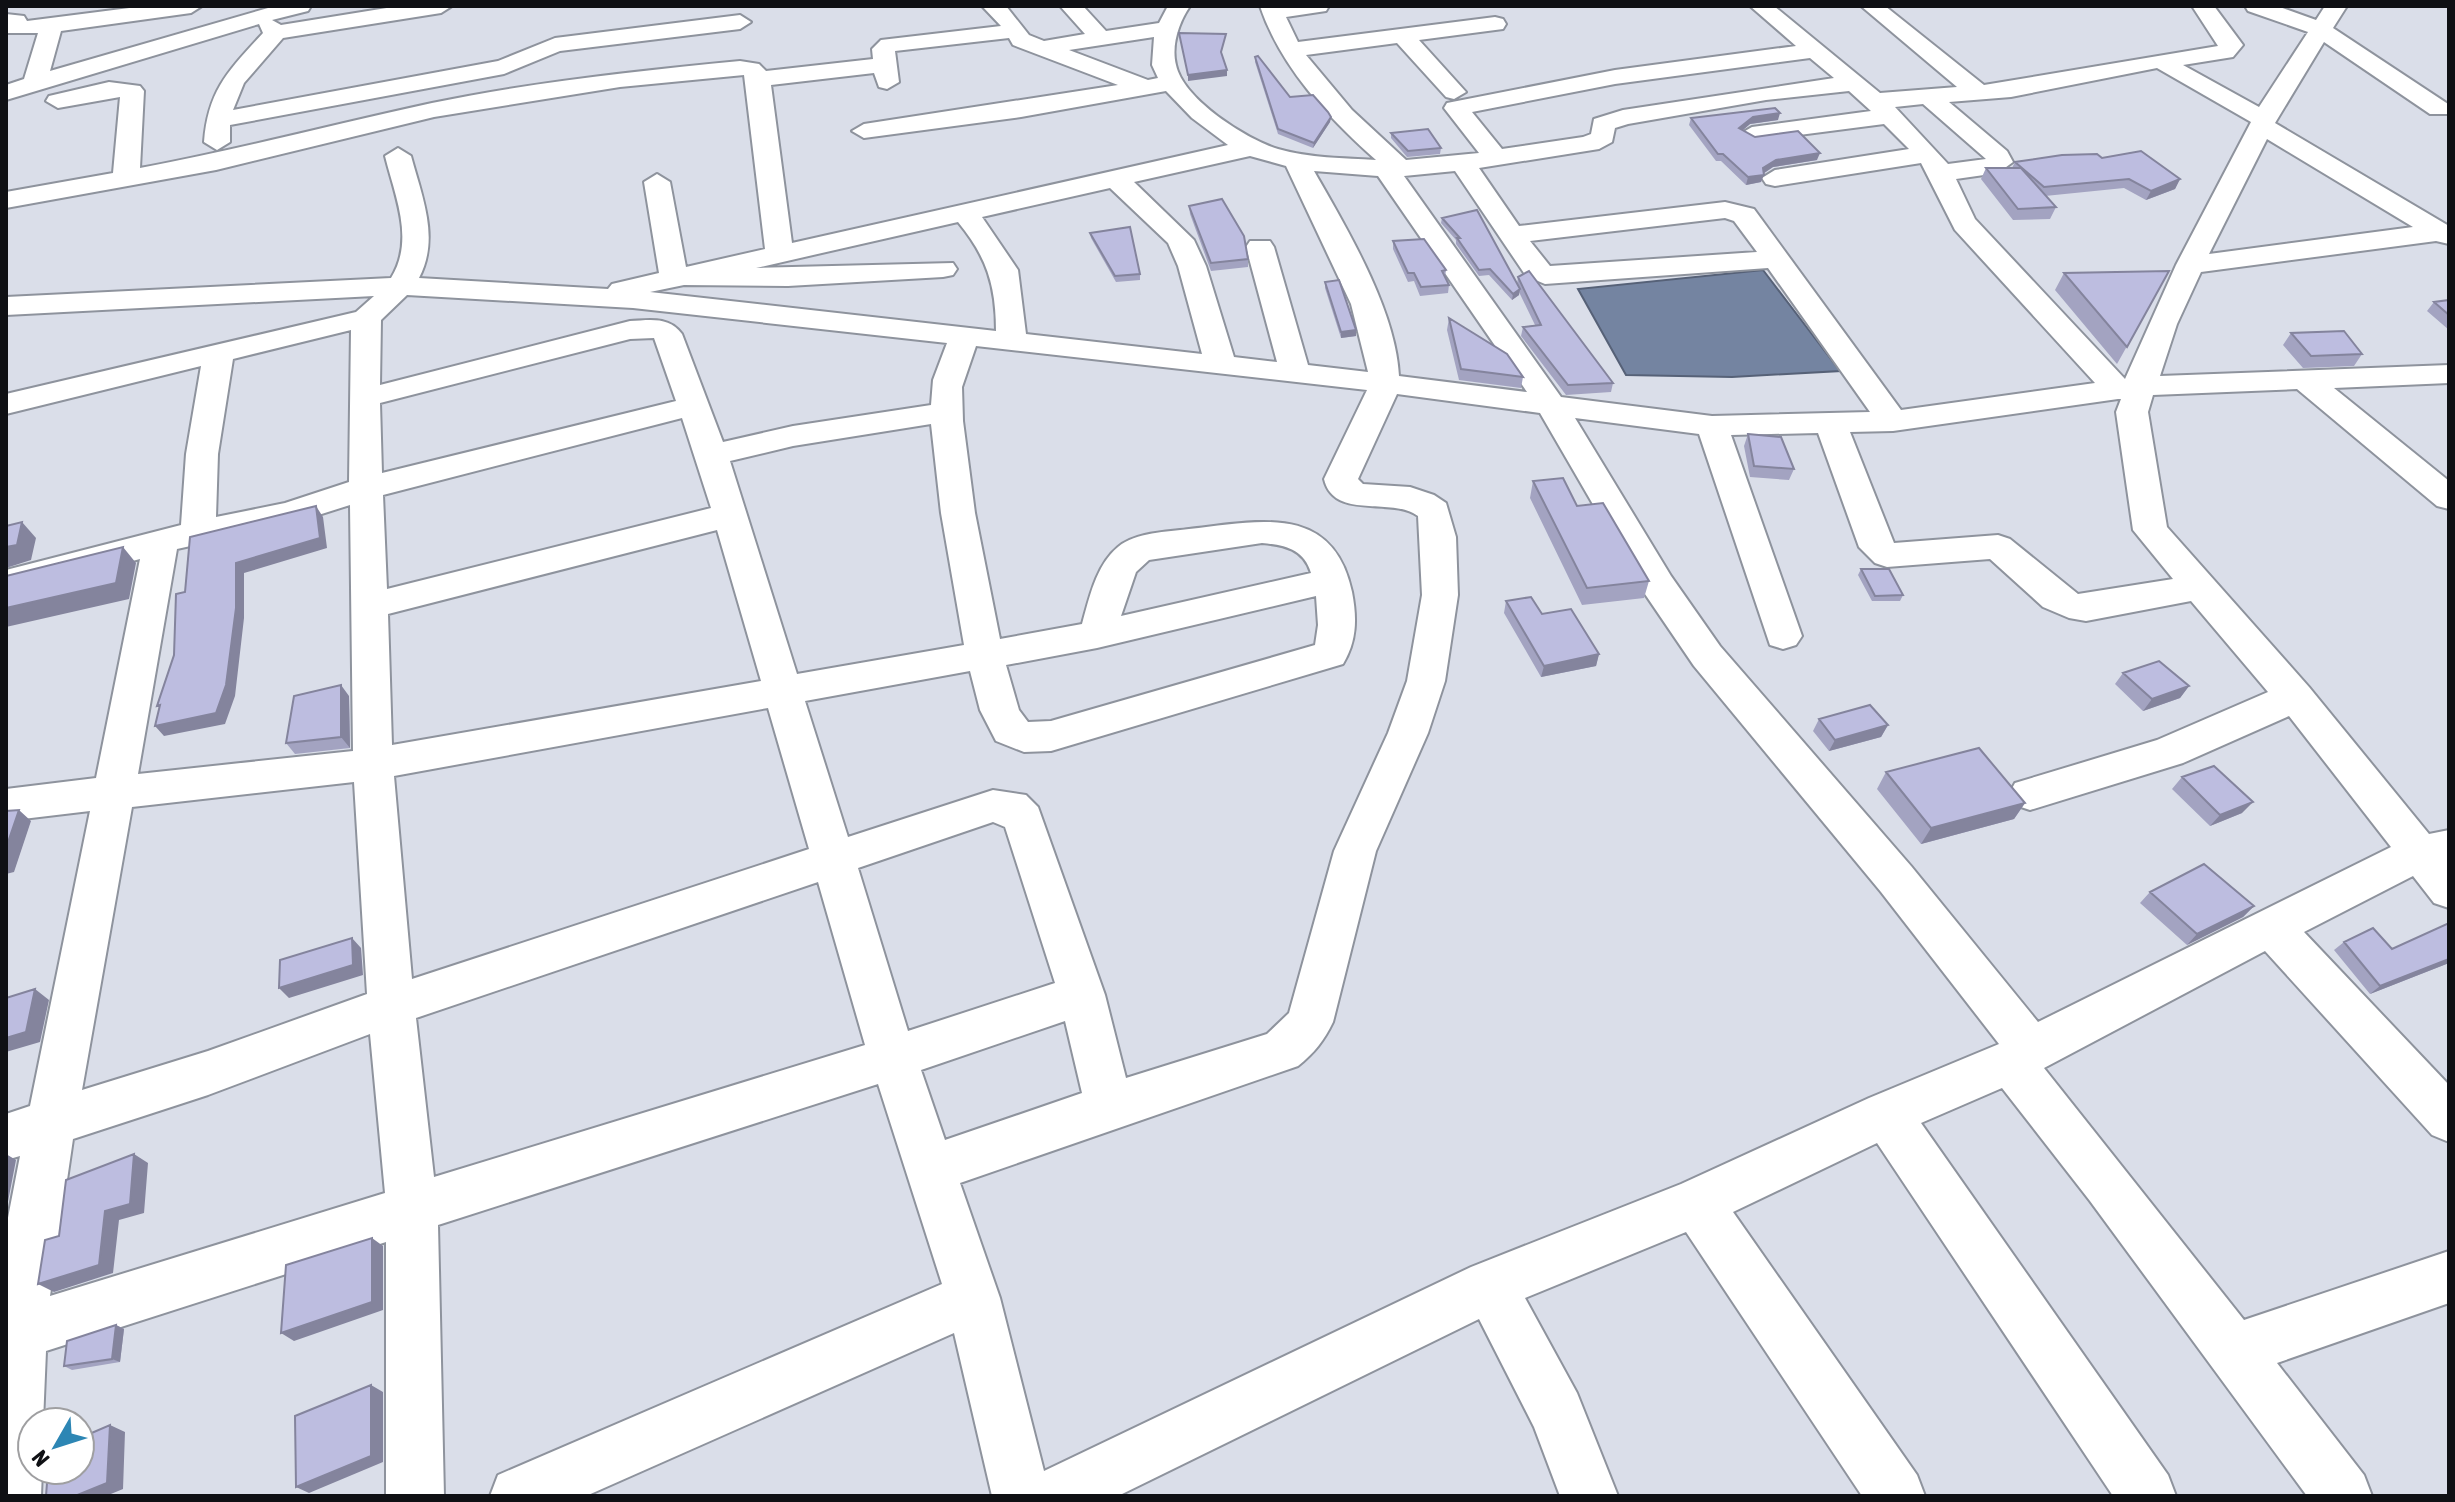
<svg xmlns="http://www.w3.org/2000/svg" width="2455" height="1502" viewBox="0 0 2455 1502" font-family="'Asap Condensed',sans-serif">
  <rect width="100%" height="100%" fill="#dadee9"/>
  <path fill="#7484a1" stroke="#566177" stroke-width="2" d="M1763,270l77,101 -108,6 -106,-2 -48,-86z"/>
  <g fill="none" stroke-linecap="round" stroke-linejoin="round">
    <defs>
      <path id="minor" d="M145,6h57l-11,7 -130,18 -11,40 225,-65h36l-3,5 -36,9 9,5 118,-19h53l-11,7 -158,25 -39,45 -11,27 265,-49 57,-23 185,-23 11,7 -11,7 -180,22 -56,23 -274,51v17l-13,8 -13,-8c4,-52 25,-72 59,-109l-4,-9 -253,76v-15l18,-6 14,-46h-31l-1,-19 18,2 3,5z
        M982,6h24l23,29 15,6 41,-7 -25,-28h23l23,25 53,-8 9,-17h22c-11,16 -19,39 -14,59 7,34 70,74 102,84 31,9 66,9 98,11 -48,-43 -95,-92 -116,-154h69l-3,5 -40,6 12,25 197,-25 8,2 3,5 -3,5 -84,11 47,52 -12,7 -8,-2 -49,-54 -91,12 46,55 54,50 73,-7 -35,-45 3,-5 168,-33 181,-24 -46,-40h24l106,87 77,-6 -96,-81h24l99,79 234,-39 -26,-40h22l29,39 -10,12 -50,8 76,42 49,-75 -60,-21 -3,-5h32l39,14 9,-14h22l-14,22 115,76v10h-18l-106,-72 -49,81 174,103v18l-13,-3 -235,31 -24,52 -17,52 289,-11v18l-115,5 115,93v28l-12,-3 -140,-117 -144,6 -5,17 19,115 142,160 120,147 20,-4v78l-15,-5 -21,-27 -109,56 145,153v57l-17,-7 -167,-184 -221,117 200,252 205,-69v52l-172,60 87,112 8,21h-65l-217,-295 -88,-113 -81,35 247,352 8,21h-63l-236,-353 -144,69 184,263 8,21h-63l-176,-264 -161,66 52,95 41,103h-58l-26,-69 -55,-108 -361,177h-126l-38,-163 -368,163h-96l8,-21 444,-191 -64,-200 -440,141 6,271h-58v-254l-340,109 -3,71h-11v48h10l-1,26h-35v-268l14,-72 -14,4v-46l24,-8 60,-295 -84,10v-32l90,-11 44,-219 -134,35v-24l175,-45 5,-71 15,-88 -195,48v-20l350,-82 18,-16 -368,19v-18l385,-19c24,-38 4,-82 -6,-122l13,-8 13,8c11,41 29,82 8,122l189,11 4,-5 47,-11 -15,-91 13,-8 13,8 16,85 79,-18 -21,-174 -124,12 -186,30 -218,53 -210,38v-16l107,-19 7,-76 -62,11 -12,-7 3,-5 60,-14 31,4 4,5 -4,77c98,-18 194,-44 292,-65 101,-21 205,-32 308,-42l19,3 7,7 107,-12 -1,-10 9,-9 120,-14zM1154,37l-2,28 6,13 -10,2 -79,-30zM1009,38l4,7 105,40 -254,39 -12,7 12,7 157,-21 145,-26 26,27 36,27 -436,98 -21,-158 103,-12 5,14 8,2 12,-7 -4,-31zM1810,58l24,20 -211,32 -29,9 -3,15 -8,3 -81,12 -30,-37 143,-28zM2157,68l94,54 -75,143 -51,114 -150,-160 -19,-40 42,-6 15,-11 -6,-11 -58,-49 62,-5zM1849,91l22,20 -119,16 -12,7 12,7 132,-17 25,25 -134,21 -13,8 4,6 9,2 146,-23 34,67 140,153 -194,27 -147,-201 -29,-7 -206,24 -40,-58 120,-19 13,-7 3,-14 13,-4 138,-24zM1923,104l63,55 -38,5 -53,-57zM2267,139l146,88 -204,27zM1250,156l36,10 65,138 17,68 -60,-7 -34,-118 -4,-6h-20l-4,6 31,115 -43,-5 -28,-91 -12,-26 -60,-58zM1314,171l64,5 149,216 -128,-16c-3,-66 -53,-149 -85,-205zM1455,171l71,105 19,8 223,-16 102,144 -158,4 -151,-19 -157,-221zM1110,188l58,55 10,23 24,88 -176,-20 -8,-64 -36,-53zM1725,218l9,3 23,31 -207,14 -20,-25zM958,222c29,35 38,64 38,109l-346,-39 34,-7 104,1 155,-9 10,-2 4,-6 -4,-6 -197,5zM407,295l226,13 314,35 -14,37 -2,25 -138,21 -70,16 -41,-108c-13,-18 -32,-14 -52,-13l-250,64 1,-65zM351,330l-2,152 -64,21 -69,14 2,-63 15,-95zM654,338l22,63 -294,72 -2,-70 250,-64zM976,346l391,44 -43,89c10,42 67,17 94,37l4,79 -15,86 -19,52 -54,118 -45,162 -22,21 -141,44 -21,-83 -67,-188 -12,-12 -33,-5 -145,47 -43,-136 165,-30 10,39 16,31 28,11 27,-1 292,-87c14,-23 14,-46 9,-72 -19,-89 -92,-71 -163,-63 -22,3 -53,3 -71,18 -22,18 -29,52 -36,77l-82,15 -25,-126 -12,-92 -1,-34zM1397,394l143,19 105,181 49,72 187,226 118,152 -130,54 -188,86 -210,83 -427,204 -44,-173 -40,-115 338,-117c16,-13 26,-25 35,-44l43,-171 52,-118 17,-52 13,-86 -2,-58 -10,-34 -12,-8 -24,-8 -47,-3 -5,-5zM2118,399h3l-5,13 17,118 40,49 -95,15 -68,-55 -12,-4 -104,8 -44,-111 43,-1zM682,418l29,90 -324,81 -4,-94zM1575,418l124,16 71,211 13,4 13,-4 6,-9 -71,-201 87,-2 41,114 16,16 12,4 103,-8 53,48 26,11 17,3 105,-20 77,91 -111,48 -142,43 -6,11 6,11 15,5 153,-47 106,-47 102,131 -353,175 -127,-156 -191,-220 -49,-70zM931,424l10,89 23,132 -167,29 -67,-213 63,-15zM350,505l3,246 -215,23 39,-225 113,-25zM717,530l44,151 -369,64 -4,-131zM1262,543c22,2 42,6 49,30l-190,43 15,-44 13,-12zM1316,596l2,29 -3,20 -264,76 -23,1 -9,-12 -13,-45 91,-17zM768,708l41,141 -397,130 -18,-203zM354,782l13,212 -159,57 -126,39 50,-283zM993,822l12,5 50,156 -147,48 -50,-163zM818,882l47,163 -431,132 -18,-159zM1065,1021l17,72 -137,47 -24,-70zM370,1034l15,159 -335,103 23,-157 135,-44z"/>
    </defs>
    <use href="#minor" stroke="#8e939d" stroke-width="4"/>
    <use href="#minor" fill="#fff" fill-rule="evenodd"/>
  </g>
  <path fill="#a3a3c1" d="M1255,57l35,40 41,20 -1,5 -17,26 -35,-14 -23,-72z
    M1691,118l87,2 -28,4 -7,6 12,7 62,23 -44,7 -10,7 -2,8 -15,3 -25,-24h-5l-27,-36z
    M1391,133l50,15 -1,6 -33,3 -16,-19z
    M2102,158l78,21 -5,10 -29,11 -22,-12 -79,8 11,11 -6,12 -37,1 -32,-41 5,-11h26l3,-6z
    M1189,206l59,53v8l-37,4 -21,-57z
    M1442,218l75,66 1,-7 95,106 -2,9 -45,3 -45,-59 2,-9 12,-2 -16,-33v3l-7,5 -23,-25 -10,1 -23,-32v-4l-15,-17z
    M1090,233l50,41v6l-24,2 -25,-44z
    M1393,241l53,29 -1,7 4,8 -1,8 -28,3 -6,-15 -6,1 -15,-33z
    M2169,271l-52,93 -62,-74 9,-17z
    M1325,282l31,48v6l-15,2 -16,-50z
    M2449,300v30l-22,-19 7,-9z
    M1449,318l74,59 -2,11 -62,-8 -12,-50z
    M2291,333l71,21 -8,12 -51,2 -20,-23z
    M1748,434l46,35 -5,11 -39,-3 -6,-31z
    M1533,481l44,25 72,75 -5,17 -62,7 -52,-107z
    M1861,569l42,26 -3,6h-28l-14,-26z
    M1506,601l93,53 -3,12 -55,11 -37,-64z
    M2123,673l66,13 -9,12 -37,13 -28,-27z
    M349,696l1,52 -55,6 -9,-11z
    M1819,719l69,6 -7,12 -52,14 -16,-20z
    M1886,772l139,31 -11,16 -93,25 -44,-55z
    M2182,777l60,36 -32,13 -38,-37z
    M2150,892l104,14 -11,11 -56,28 -47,-42z
    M2344,942l48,7 57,14 -79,31 -36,-44z
    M116,1325l8,4 -4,33 -48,8 -8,-4z"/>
  <path fill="#84849d" d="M1227,70v6l-39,5v-6z
    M1780,113l-2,7 -28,4 -13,11 2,-7 14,-11z
    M1331,117l-1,5 -17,26 1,-5z
    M1820,153l-3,7 -44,7 -12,8h3l-3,7 -15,3 2,-8 28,-17z
    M2180,179l-5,10 -29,11 5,-9z
    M1520,289l-1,6 -7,5 1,-6z
    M1356,330v6l-15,2v-6z
    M316,506l7,11 4,31 -83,25v45l-9,78 -10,28 -61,12 -9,-10 81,-163z
    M22,522l14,16 -5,22 -25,8v-21z
    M123,547l13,16 -7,36 -123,28v-19z
    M1599,654l-3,12 -55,11 3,-11z
    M341,685l8,11 1,52 -9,-11z
    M2189,686l-9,12 -37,13 9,-12z
    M1888,725l-7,12 -52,14 6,-11z
    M2253,802l-11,11 -32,13 10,-11z
    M2025,803l-11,16 -93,25 10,-16z
    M19,810l12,11 -17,51 -8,2v-26z
    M2254,906l-11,11 -56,28 10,-11z
    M352,938l9,10 2,27 -74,23 -10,-10z
    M2449,959v4l-79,31 10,-8z
    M35,989l14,11 -9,42 -34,10v-14z
    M6,1154l10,6 -10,52z
    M134,1154l14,9 -4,50 -25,7 -6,53 -59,19 -16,-8 67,-73z
    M372,1238l11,8v64l-89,31 -13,-8z
    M116,1325l8,4 -4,33 -8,-3z
    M371,1385l12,7v70l-74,31 -13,-6z
    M110,1425l15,7 -2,57 -17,7h-31z"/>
  <path fill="#bdbde0" stroke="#84849d" stroke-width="2" d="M1179,33l47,1 -5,18 6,18 -39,5z
    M1258,56l32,41 23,-2 15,17 3,5 -17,26 -36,-14 -23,-72z
    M1775,108l5,5 -27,4 -14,11 16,9 43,-6 22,22 -44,7 -13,8 1,7 -16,2 -25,-23h-5l-27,-36z
    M1428,129l13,19 -33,3 -17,-18z
    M2141,151l39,28 -29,12 -22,-12 -85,8 -29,-25 47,-7 35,-1 5,4z
    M1986,168h35l35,39 -38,2z
    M1222,199l22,37 4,23 -37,4 -22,-57z
    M1477,210l43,79 -7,5 -23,-25 -11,1 -22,-32h3l-18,-20z
    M1130,227l10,47 -25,2 -25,-43z
    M1424,239l22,31 -4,1 7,14 -28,2 -7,-14h-6l-15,-32z
    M1529,271l84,112 -45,2 -45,-58 18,-2 -23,-48z
    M2169,271l-42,76 -63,-74z
    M1339,280l17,50 -15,2 -16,-50z
    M2449,300v15l-15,-13z
    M1449,318l58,36 16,23 -62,-8z
    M2344,331l18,23 -51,2 -20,-23z
    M1748,434l33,3 13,32 -40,-3z
    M1563,478l14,28 26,-3 46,78 -62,7 -54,-107z
    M316,506l4,32 -84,25v45l-10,77 -10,28 -61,13 5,-21 -3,1 17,-51 2,-61 9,-2 5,-55z
    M22,522l-5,23 -11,2v-21z
    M123,547l-7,36 -110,25v-32z
    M1861,569h28l14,26 -28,1z
    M1531,597l11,17 29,-5 28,45 -55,12 -38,-65z
    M2159,661l30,25 -37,13 -29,-26z
    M341,685v52l-55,6 8,-47z
    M1870,705l18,20 -53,15 -16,-21z
    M1979,748l46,55 -94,25 -45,-56z
    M2214,766l39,36 -33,13 -38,-38z
    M19,810l-13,38v-37z
    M2204,864l50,42 -57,28 -47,-42z
    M2449,923v36l-69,27 -36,-44 29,-14 19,21z
    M352,938l1,27 -74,23 1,-28z
    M35,989l-9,43 -20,6v-40z
    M134,1154l-4,50 -25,7 -6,54 -61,19 7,-44 14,-4 7,-56z
    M372,1238v64l-91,31 5,-68z
    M116,1325l-4,34 -48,7 3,-25z
    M371,1385v71l-75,31 -1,-71z
    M110,1425l-3,58 -32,13h-29l2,-26h32v-32z"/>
  <rect width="2455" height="1502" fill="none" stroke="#0f1014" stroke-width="16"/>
  <g transform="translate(56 1446) rotate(231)"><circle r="38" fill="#ffffff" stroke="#9f9fa1" stroke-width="2"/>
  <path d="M0-6L14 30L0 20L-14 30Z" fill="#2d86b4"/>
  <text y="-12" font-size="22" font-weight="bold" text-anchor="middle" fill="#0f1014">N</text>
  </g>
</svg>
